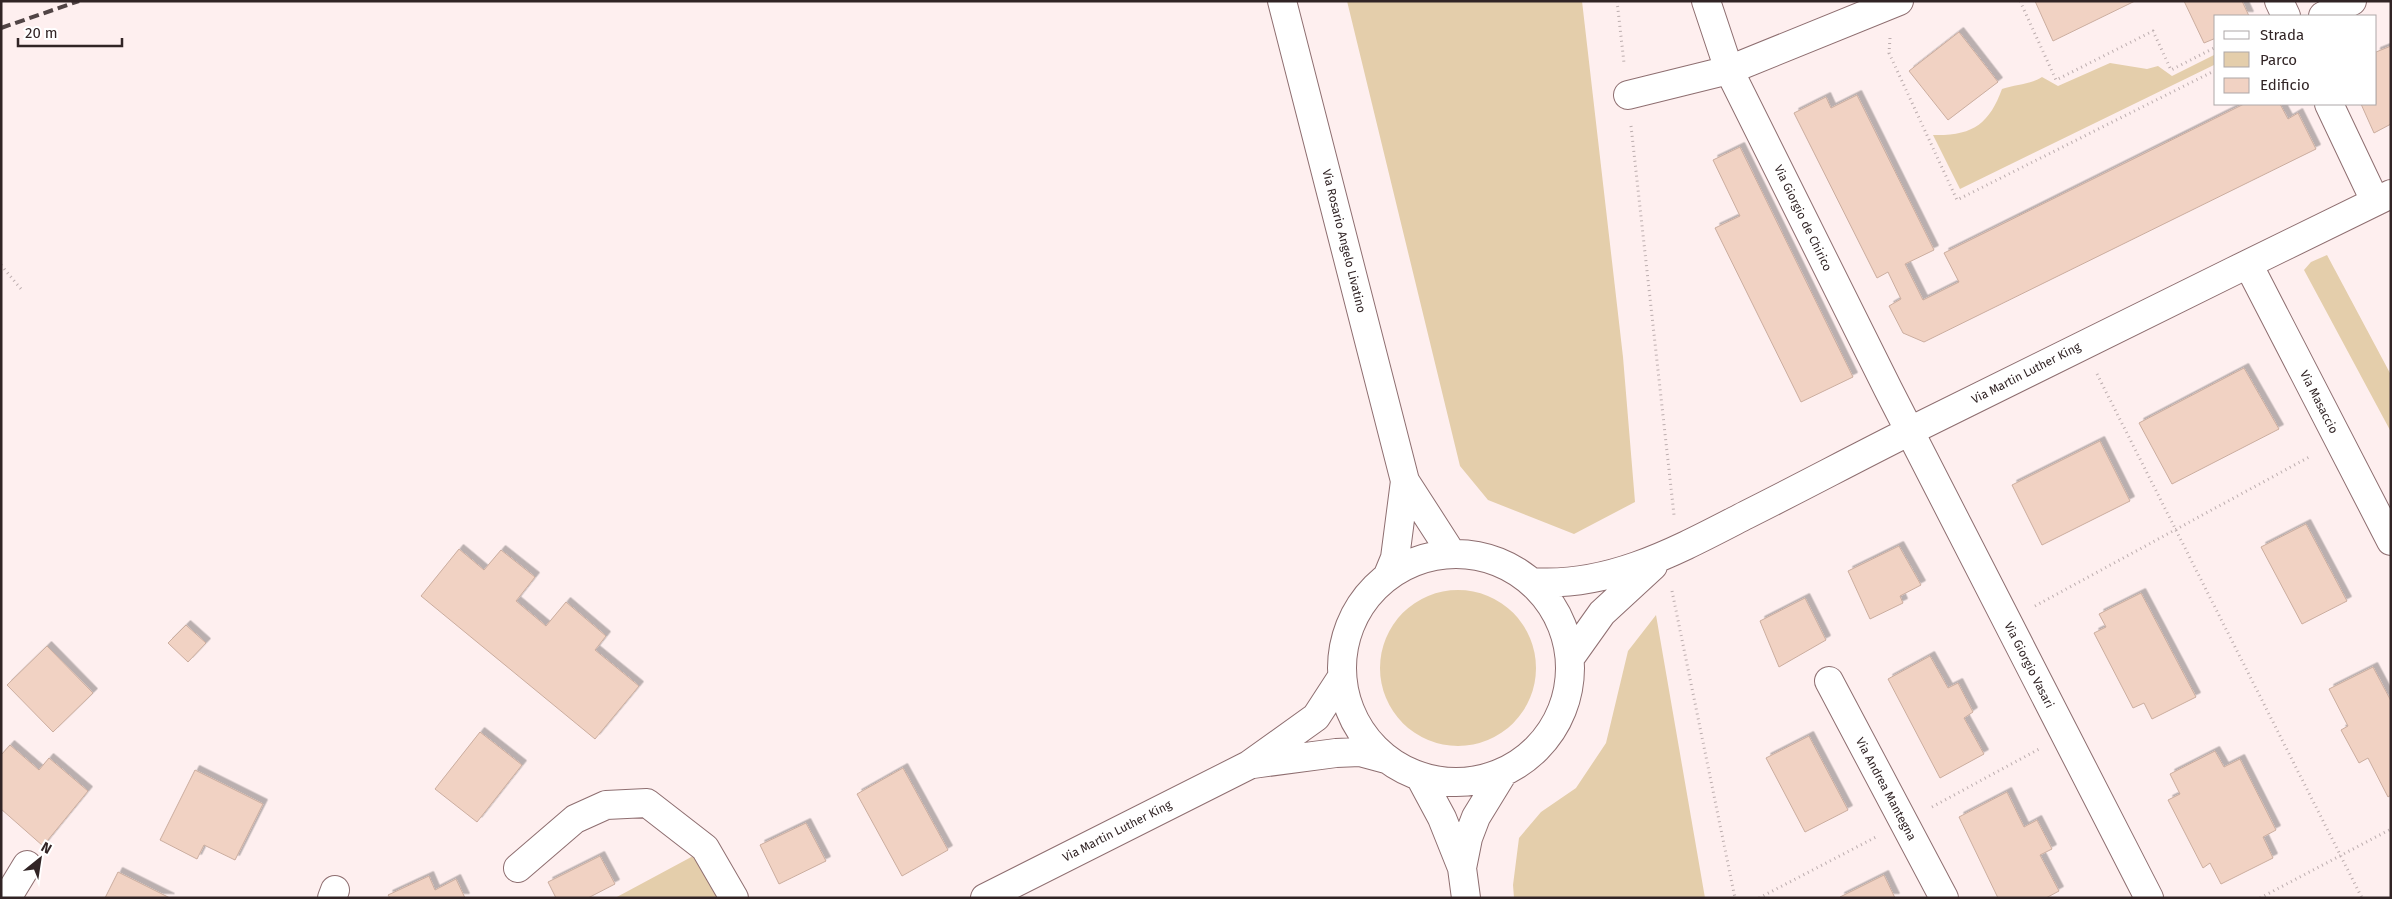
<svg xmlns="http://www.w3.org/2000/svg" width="2392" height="899" viewBox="0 0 2392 899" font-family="'Fira Sans',sans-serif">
  <defs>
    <filter id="shadow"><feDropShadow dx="4.5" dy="-4.5" stdDeviation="0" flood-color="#0004"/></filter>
  </defs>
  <rect width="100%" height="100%" fill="#feefef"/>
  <path fill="#e4ceab" d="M1347,1h235l41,356 12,145 -61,32 -86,-34 -28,-34z
    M2216,54v10l-256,125 -27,-54c40,1 56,-11 69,-46 14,-5 27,-4 40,-12l16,9 52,-23 37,6 11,-3 14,10z
    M2327,255l64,120v57l-87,-162 7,-8z
    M1380 668a78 78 0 1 1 156 0a78 78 0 1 1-156 0Z
    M1656,615l49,283h-191l-1,-13 6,-47 22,-26 35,-24 30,-45 22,-92z
    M695,855l23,43h-103z"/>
  <path fill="#f1d2c3" stroke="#cbad9f" filter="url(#shadow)" d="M2035,1h100l-82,40z
    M2184,1h58l7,15h-33v22l-12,5z
    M1959,32l39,50 -50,38 -39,-49z
    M2391,46v78l-17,9 -13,-29h15v-52z
    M1857,95l77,155 -29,14 18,36 36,-18 -15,-29 300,-149h36l8,15 10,-6 18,36 -392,193 -21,-9 -14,-27 12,-7 -13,-27 -11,6 -83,-165 32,-16 5,11z
    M1740,147l113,230 -52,25 -86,-174 25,-12 -27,-56z
    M2244,368l35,61 -107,55 -33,-61z
    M2100,441l30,60 -88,44 -30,-60z
    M2306,524l41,77 -45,23 -41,-77z
    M1899,546l22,39 -21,11 3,7 -33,16 -22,-48z
    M459,549l25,21 17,-20 34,27 -19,24 30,25 20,-24 40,34 -11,14 44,36 -44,53 -174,-143z
    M2141,593l55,104 -44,22 -8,-16 -11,5 -39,-75 12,-6 -7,-13z
    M1805,598l21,42 -47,27 -19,-46z
    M186,625l20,18 -18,19 -20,-19z
    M47,646l46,47 -40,39 -46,-47z
    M1930,656l18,32 10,-5 15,29 -9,6 20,36 -44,24 -52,-99z
    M2373,667l18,34v94l-3,2 -20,-39 -9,5 -18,-33 7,-4 -19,-37z
    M480,732l42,33 -45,57 -42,-33z
    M1809,736l39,74 -43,22 -39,-74z
    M10,745l29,25 10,-12 39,33 -45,55 -42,-37v-54z
    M2215,751l9,16 16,-8 36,71 -13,7 10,21 -52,26 -11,-21 -7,5 -35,-68 12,-6 -10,-20z
    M903,768l45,82 -46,26 -45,-82z
    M195,770l68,34 -28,56 -31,-15 -7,14 -37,-19z
    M2007,792l17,35 13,-7 15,29 -12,6 19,36 -13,7h-48l-39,-81z
    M806,823l20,38 -47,23 -19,-39z
    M600,856l15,28 -27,14h-32l-8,-16z
    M118,872l52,26h-65z
    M1884,875l11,23h-55v-1z
    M429,876l6,14 21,-11 9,19h-75l-2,-3z"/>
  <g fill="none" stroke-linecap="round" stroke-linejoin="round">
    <defs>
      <path id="minor" d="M1282,1l123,480 47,73
        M1706,1l23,69 159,319 261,509
        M2279,1l7,15
        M2323,16l29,-15
        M1628,95l101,-25 170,-69
        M2329,104l46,97
        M2248,264l143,277
        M1342 668a114 114 0 1 1 228 0a114 114 0 1 1-228 0Z
        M1388,575l7,-17 10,-77
        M1531,582c79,6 147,-32 215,-67 56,-28 110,-57 166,-85 159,-79 319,-158 479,-236
        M1570,658l32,-45 51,-47
        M1829,681l115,217
        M1253,764l83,-11 24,-1 26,7
        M1420,777l22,41 20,50 4,30
        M518,868l57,-49 31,-14 41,-2 58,45 29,50
        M1462,868l6,-30 8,-21 27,-44
        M7,898l20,-33
        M332,898l3,-8
        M985,898l264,-133 67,-48 26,-40"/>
    </defs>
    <use href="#minor" stroke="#8e6e70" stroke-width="30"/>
    <path stroke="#bcadae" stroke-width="3" stroke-dasharray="1 4" stroke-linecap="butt" d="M1617,1l7,62
      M2020,1l36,79 97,-49 18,39 45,-23
      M1890,38l-1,15 68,147 259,-130
      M1631,126l43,389
      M1,265l20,24
      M2097,374l265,524
      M1672,591l63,307
      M2035,606l276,-150
      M1932,807l107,-58
      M1759,898l117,-61
      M2260,898l131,-69"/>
    <use href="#minor" stroke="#fff" stroke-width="28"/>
    <path stroke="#514445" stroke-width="4" stroke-dasharray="10 5" stroke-linecap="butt" d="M1,28l78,-27"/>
  </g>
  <g text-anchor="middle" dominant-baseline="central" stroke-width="4" stroke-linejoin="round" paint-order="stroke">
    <g font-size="12" fill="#312425" stroke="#fff">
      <text transform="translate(1803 218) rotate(64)">Via Giorgio de Chirico</text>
      <text transform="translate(1344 241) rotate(76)">Via Rosario Angelo Livatino</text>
      <text transform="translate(2026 373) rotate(-27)">Via Martin Luther King</text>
      <text transform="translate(2319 402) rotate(63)">Via Masaccio</text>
      <text transform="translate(2029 665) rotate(63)">Via Giorgio Vasari</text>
      <text transform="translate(1886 789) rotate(62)">Via Andrea Mantegna</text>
      <text transform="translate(1117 831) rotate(-27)">Via Martin Luther King</text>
    </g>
  </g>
  <rect width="2392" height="899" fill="none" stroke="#312425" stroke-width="5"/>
  <rect x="2214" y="15" width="162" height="90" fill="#ffffff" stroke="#ada7a8"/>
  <rect x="2224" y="31" width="25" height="8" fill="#ffffff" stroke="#ada7a8"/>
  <text x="2260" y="40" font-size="15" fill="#312425">Strada</text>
  <rect x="2224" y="52" width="25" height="15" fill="#e4ceab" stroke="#ada7a8"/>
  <text x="2260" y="65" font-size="15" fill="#312425">Parco</text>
  <rect x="2224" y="78" width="25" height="15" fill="#f1d2c3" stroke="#ada7a8"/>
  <text x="2260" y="90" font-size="15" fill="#312425">Edificio</text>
  <g transform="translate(40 859) rotate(30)" stroke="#ffffff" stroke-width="4" paint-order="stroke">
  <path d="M0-4L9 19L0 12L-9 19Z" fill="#312425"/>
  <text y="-8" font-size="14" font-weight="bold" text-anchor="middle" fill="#312425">N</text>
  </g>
  <path d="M18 38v8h104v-8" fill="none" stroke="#312425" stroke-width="2.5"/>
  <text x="25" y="38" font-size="15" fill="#312425" stroke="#ffffff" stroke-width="4" paint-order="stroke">20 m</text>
</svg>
